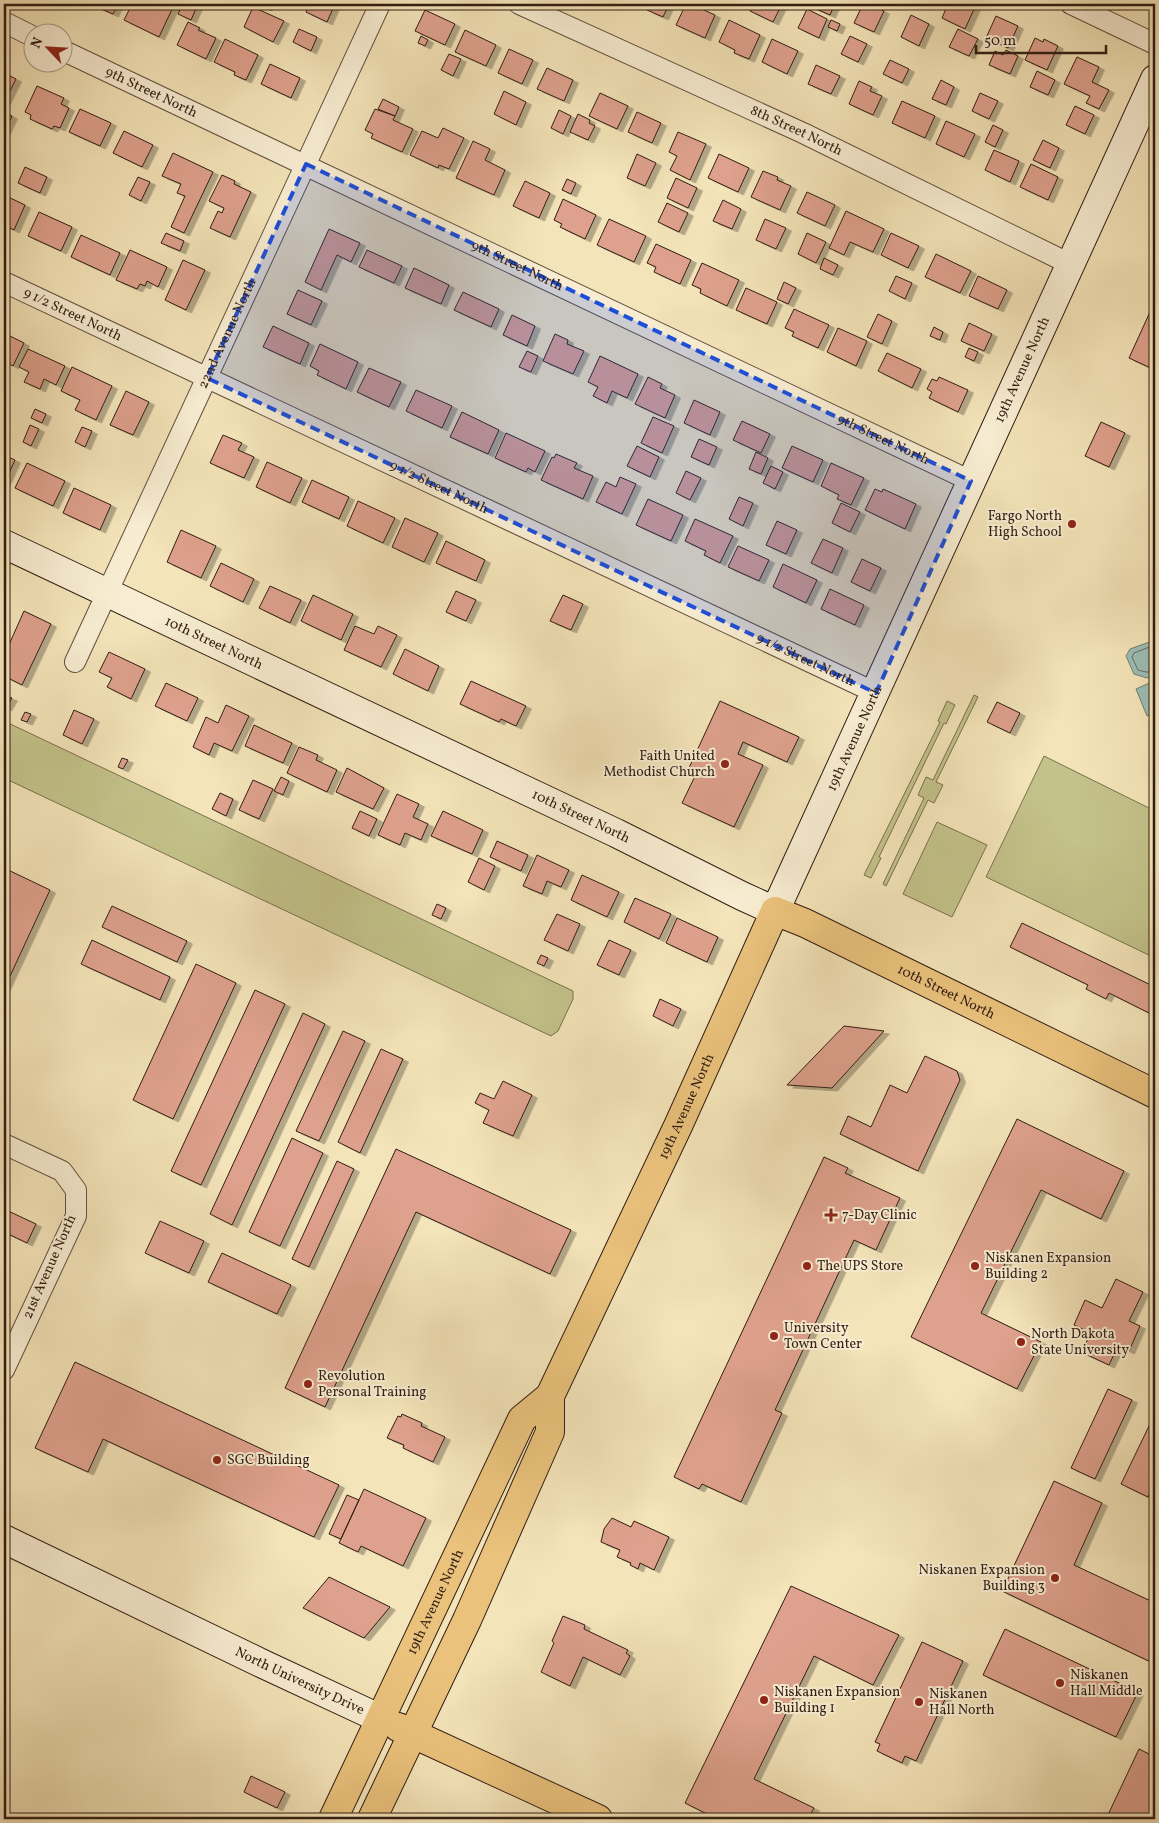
<svg xmlns="http://www.w3.org/2000/svg" width="1159" height="1823" viewBox="0 0 1159 1823" font-family="Vollkorn,serif">
  <defs>
    <filter id="shadow"><feDropShadow dx="5.5" dy="3" stdDeviation="0" flood-color="#0004"/></filter>
  </defs>
  <rect width="100%" height="100%" fill="#f4e4b9"/>
  <filter id="stains"><feTurbulence type="fractalNoise" baseFrequency=".004" numOctaves="4"/><feColorMatrix values="0 0 0 0 .2 0 0 0 0 .09 0 0 0 0 .02 0 0 0 .5 -.17"/></filter>
  <radialGradient id="worn" r=".72"><stop offset=".6" stop-color="#630" stop-opacity="0"/><stop offset="1" stop-color="#630" stop-opacity=".3"/></radialGradient>
  <path fill="#c3c28a" stroke="#7a704e" d="M974,695l4,2 -42,85 7,3 -9,18 -6,-3 -42,86 -3,-2 41,-86 -6,-3 8,-18 7,3z
    M947,701l8,4 -9,19 -2,-1 -65,134 2,1 -10,20 -7,-3 76,-153 -2,-1z
    M4,721l569,270v8l-15,32 -7,5 -547,-258z
    M1044,756l111,55v147l-169,-81z
    M937,822l50,23 -35,72 -49,-23z"/>
  <path fill="#9cbeb4" stroke="#717e73" d="M1155,640v72l-8,4 -11,-27 18,-8 -2,-5 -5,2 -13,-4 -8,-18 4,-7z"/>
  <g fill="none" stroke-linecap="round" stroke-linejoin="round">
    <path stroke="#666e63" stroke-width="1" d="M1155,645l-21,8 -2,4 6,13 8,2h9"/>
  </g>
  <path fill="#dea18d" stroke="#311d12" filter="url(#shadow)" d="M90,4h28l-5,10z
    M132,4h38l4,1 -15,32 -35,-17z
    M182,4h16l-7,16 -13,-6z
    M256,4h12l-2,4z
    M310,4h25l-8,18 -21,-10z
    M648,4h21l-6,13 -16,-7 2,-6z
    M686,4h5l24,11 -10,23 -29,-13z
    M754,4h28l-9,18 -23,-11z
    M805,4h30l-5,11z
    M863,4h7l14,7 -10,21 -20,-9z
    M948,4h20l7,3 -10,22 -23,-11z
    M253,7l31,14 -11,21 -29,-15z
    M807,9l20,10 -8,19 -21,-10z
    M425,10l30,14 -10,21 -30,-14z
    M911,15l18,9 -10,22 -18,-9z
    M996,16l22,10 -10,22 -22,-10z
    M729,20l31,15 -11,24 -15,-6 1,-3 -16,-8z
    M831,20l9,4 -3,7 -9,-4z
    M188,22l12,6 -2,2 18,8 -10,21 -29,-14z
    M299,29l18,8 -6,14 -18,-9z
    M958,29l20,10 -9,17 -20,-9z
    M465,30l31,15 -10,21 -31,-14z
    M421,36l7,4 -3,6 -7,-3z
    M850,36l17,8 -9,18 -17,-8z
    M1035,38l8,4 1,-3 14,7 -11,24 -22,-10z
    M225,39l33,16 -12,25 -12,-5 1,-3 -21,-10z
    M772,39l26,12 -11,23 -25,-12z
    M509,49l24,11 -11,24 -24,-11z
    M1006,50l12,6 -8,18 -21,-9 6,-14 8,4z
    M449,54l12,5 -8,17 -12,-6z
    M1077,57l22,10 -7,15 17,8 -10,19 -13,-6 4,-7 -26,-12z
    M890,60l19,9 -7,14 -19,-9z
    M270,64l30,14 -9,20 -30,-14z
    M816,65l24,11 -9,18 -23,-10z
    M547,68l26,12 -9,21 -27,-12z
    M1037,71l18,9 -7,15 -18,-8z
    M4,73l12,6 -12,24z
    M941,80l13,7 -8,18 -14,-6z
    M859,81l13,6 -2,4 12,5 -9,19 -24,-11z
    M37,86l27,12 -3,6 8,4 -9,20 -6,-2 -2,3 -22,-10 1,-4 -6,-3z
    M504,91l22,11 -10,23 -22,-11z
    M600,93l28,13 -11,23 -28,-13z
    M980,93l18,8 -9,18 -17,-8z
    M383,99l16,8 -4,9 -17,-7z
    M902,101l33,15 -10,22 -33,-15z
    M1075,106l19,9 -9,19 -19,-9z
    M80,109l31,14 -11,23 -31,-14z
    M375,109l20,7 -2,4 20,9 -11,23 -31,-14 2,-4 -8,-4z
    M559,110l12,6 -8,18 -12,-6z
    M4,112l8,4 -8,17z
    M637,112l24,11 -9,20 -24,-11z
    M578,114l12,6 -1,3 6,3 -7,14 -18,-8z
    M946,121l29,13 -11,23 -28,-13z
    M993,125l10,5 -8,17 -10,-5z
    M443,128l21,10 -15,31 -10,-4 -1,3 -28,-13 12,-24 16,7z
    M124,131l29,14 -11,22 -29,-14z
    M678,132l28,12 -16,36 -20,-10 7,-14 -8,-4z
    M1043,140l16,8 -9,20 -17,-8z
    M473,141l17,8 -5,11 20,10 -11,25 -38,-17z
    M994,150l25,11 -9,21 -25,-12z
    M173,153l40,19 -29,61 -13,-6 14,-31 -8,-3 4,-9 -19,-8z
    M637,154l19,9 -11,23 -18,-8z
    M719,154l30,14 -11,24 -30,-14z
    M1031,164l27,13 -10,23 -28,-13z
    M25,167l22,10 -7,16 -22,-10z
    M763,171l15,6 -1,3 14,6 -11,24 -29,-13z
    M222,175l13,6 -1,3 17,8 -21,45 -20,-9 8,-17 4,2 2,-5 -15,-7z
    M138,177l12,5 -9,19 -12,-6z
    M676,178l21,10 -9,20 -21,-10z
    M567,179l9,4 -5,11 -9,-4z
    M525,181l25,12 -11,25 -26,-12z
    M807,192l28,13 -10,21 -28,-13z
    M4,195l21,10 -11,25 -10,-5z
    M563,199l33,16 -11,24 -25,-12 2,-3 -8,-4z
    M723,200l18,9 -9,20 -19,-8z
    M667,203l21,10 -9,19 -21,-10z
    M846,211l38,18 -11,23 -23,-10 -6,13 -15,-7z
    M39,212l33,15 -11,24 -33,-15z
    M609,219l37,17 -12,26 -37,-17z
    M765,219l21,9 -10,21 -20,-9z
    M329,229l31,14 -9,19 -14,-7 -16,35 -16,-8z
    M166,233l18,8 -4,10 -19,-8z
    M807,233l19,9 -10,21 -18,-9z
    M891,233l28,13 -11,22 -27,-13z
    M81,235l39,18 -10,22 -39,-18z
    M656,244l35,16 -11,24 -26,-12 2,-5 -9,-4z
    M130,250l37,17 -9,20 -11,-6 -2,5 -5,-2 -3,5 -21,-9z
    M367,250l35,16 -8,17 -35,-16z
    M936,254l35,17 -11,22 -35,-16z
    M824,258l14,7 -5,10 -13,-6z
    M183,260l22,10 -19,40 -21,-10z
    M702,263l37,17 -12,26 -27,-13 1,-4 -9,-4z
    M414,268l35,17 -8,19 -36,-16z
    M896,276l16,7 -7,16 -16,-8z
    M978,276l29,14 -9,19 -29,-13z
    M784,282l12,6 -8,16 -11,-5z
    M746,288l31,14 -10,22 -31,-14z
    M298,290l24,11 -11,24 -24,-11z
    M463,292l36,17 -8,18 -37,-17z
    M1155,301v69l-26,-12z
    M794,309l35,16 -11,23 -26,-12 2,-4 -9,-4z
    M878,314l14,7 -10,23 -15,-7z
    M512,315l23,11 -8,20 -24,-11z
    M969,323l23,11 -8,17 -23,-10z
    M273,326l36,17 -9,21 -37,-17z
    M934,327l9,5 -3,8 -10,-4z
    M838,328l29,13 -11,25 -29,-14z
    M4,333l20,10 -11,23 -9,-5z
    M555,334l13,6 -1,4 17,7 -11,23 -30,-13z
    M320,344l38,18 -12,27 -29,-14 2,-4 -9,-5z
    M969,348l9,4 -4,9 -9,-4z
    M28,349l37,17 -9,19 -12,-6 -4,10 -16,-7 5,-10 -10,-5z
    M527,351l11,5 -7,16 -12,-5z
    M887,353l34,16 -9,19 -34,-17z
    M600,356l38,18 -11,24 -15,-7 -5,12 -14,-7 5,-9 -10,-5z
    M72,367l40,19 -16,34 -21,-10 5,-10 -19,-9z
    M369,368l32,14 -12,25 -32,-15z
    M648,377l14,7 -2,4 15,7 -10,23 -30,-14z
    M939,377l29,13 -10,22 -29,-14 3,-6 -5,-3 5,-10 5,2z
    M416,390l36,16 -10,22 -36,-17z
    M126,391l23,11 -16,33 -23,-10z
    M694,400l26,12 -10,23 -26,-12z
    M35,409l11,5 -4,9 -11,-5z
    M462,412l37,18 -11,24 -38,-17z
    M653,417l21,9 -12,27 -21,-10z
    M742,421l28,13 -9,19 -28,-13z
    M1101,422l24,11 -16,34 -24,-11z
    M30,425l9,4 -8,17 -8,-4z
    M82,427l10,4 -7,16 -10,-5z
    M506,433l39,18 -10,21 -7,-4 -2,4 -31,-14z
    M223,435l19,8 -4,7 16,7 -10,21 -34,-15z
    M699,439l18,8 -8,18 -18,-8z
    M637,446l22,11 -9,20 -23,-11z
    M792,446l31,14 -10,22 -31,-14z
    M756,452l12,6 -7,16 -12,-5z
    M556,454l21,9 -3,5 19,8 -10,23 -42,-19 11,-23 2,1z
    M4,455l11,5 -11,24z
    M267,462l35,16 -12,25 -34,-16z
    M27,463l38,18 -12,25 -38,-18z
    M831,463l33,15 -13,27 -14,-6 2,-4 -18,-9z
    M771,466l12,6 -8,17 -12,-6z
    M686,471l15,7 -11,22 -14,-7z
    M620,477l16,7 -14,30 -26,-12 10,-20 10,5z
    M312,480l37,17 -10,22 -37,-17z
    M74,488l37,17 -11,25 -37,-17z
    M875,489l7,3 1,-3 33,15 -11,25 -40,-19z
    M739,497l14,6 -10,23 -14,-7z
    M648,499l35,16 -12,26 -35,-16z
    M358,501l37,17 -12,25 -36,-17z
    M841,503l19,9 -10,20 -18,-9z
    M405,518l33,15 -14,29 -32,-15z
    M695,519l38,17 -13,27 -16,-8 2,-4 -21,-10z
    M777,521l20,9 -11,24 -20,-9z
    M181,530l35,16 -15,32 -34,-16z
    M823,539l20,9 -11,25 -21,-10z
    M446,541l39,19 -9,21 -40,-18z
    M738,546l31,14 -10,21 -31,-14z
    M862,559l19,9 -11,23 -19,-9z
    M221,563l33,16 -11,23 -33,-16z
    M783,564l34,16 -11,23 -33,-16z
    M270,586l31,14 -11,23 -31,-15z
    M830,589l34,16 -9,20 -34,-16z
    M456,591l20,9 -10,21 -20,-9z
    M313,595l40,19 -12,26 -40,-19z
    M563,595l20,9 -12,26 -21,-9z
    M24,611l27,13 -29,61 -18,-9v-20z
    M355,626l19,8 4,-8 19,9 -16,32 -37,-17z
    M405,649l34,17 -11,25 -35,-17z
    M109,652l36,17 -14,30 -24,-12 5,-9 -13,-6z
    M471,681l55,25 -10,20 -15,-7 -2,3 -39,-18z
    M166,683l32,15 -11,23 -32,-15z
    M4,695l8,3 -6,10 -2,-1z
    M720,701l79,36 -12,25 -44,-20 -5,12 25,11 -29,62 -52,-24 14,-29 -8,-4z
    M997,702l23,11 -10,20 -23,-11z
    M226,705l23,11 -17,35 -18,-8 -5,12 -16,-8 13,-30 12,6z
    M74,710l20,9 -12,25 -19,-9z
    M25,712l6,2 -4,8 -6,-2z
    M254,725l38,18 -9,20 -38,-17z
    M299,747l19,8 -2,5 21,10 -10,22 -40,-19z
    M122,758l6,2 -5,9 -5,-2z
    M347,768l37,20 -11,21 -37,-17z
    M281,777l8,4 -6,14 -9,-4z
    M253,780l20,9 -14,30 -20,-9z
    M220,793l13,6 -7,17 -14,-7z
    M397,794l22,10 -6,13 15,7 -7,16 -16,-7 -5,12 -22,-10z
    M360,811l17,8 -8,17 -17,-8z
    M443,811l40,19 -11,24 -41,-18z
    M497,841l31,14 -7,16 -31,-14z
    M537,855l32,15 -8,17 -14,-6 -5,13 -19,-8z
    M479,858l16,8 -11,24 -16,-8z
    M4,868l46,22 -46,99z
    M582,875l37,17 -12,25 -36,-17z
    M635,898l36,16 -12,25 -35,-17z
    M437,904l9,4 -5,11 -9,-4z
    M112,906l75,35 -10,21 -75,-35z
    M557,914l23,10 -12,27 -24,-11z
    M677,918l41,19 -11,25 -41,-19z
    M1022,923l133,64v29l-46,-23 -3,6 -20,-10 2,-4 -78,-38z
    M92,940l78,37 -10,23 -79,-36z
    M609,940l22,10 -12,25 -22,-10z
    M541,955l7,3 -4,8 -7,-3z
    M196,964l40,19 -63,136 -40,-19z
    M255,990l30,14 -84,181 -30,-14z
    M660,999l21,10 -8,17 -20,-10z
    M303,1013l22,11 -93,201 -22,-11z
    M844,1026l40,5 -52,57 -45,-3z
    M343,1031l22,10 -46,100 -23,-10z
    M381,1049l22,10 -43,94 -22,-11z
    M925,1056l32,15 3,9 -42,91 -78,-37 8,-18 23,11 19,-42 17,8z
    M503,1081l29,14 -19,41 -30,-13 6,-13 -14,-7 5,-10 14,6z
    M1017,1119l107,52 -23,48 -60,-29 -60,123 60,29 -24,47 -106,-52z
    M292,1138l31,15 -43,93 -31,-14z
    M396,1149l175,81 -21,44 -134,-62 -91,195 -40,-19z
    M824,1157l24,11 -3,5 55,25 -24,52 -22,-10 -79,170 7,3 -41,89 -39,-18 -3,5 -25,-12z
    M337,1161l17,8 -45,98 -17,-8z
    M4,1209l32,15 -9,19 -23,-11z
    M160,1221l44,20 -15,32 -44,-20z
    M222,1253l69,32 -14,29 -69,-32z
    M1116,1279l27,13 -14,29 11,5 -11,25 -11,-5 -9,19 -28,-13 10,-19 -17,-8 11,-25 17,8z
    M75,1362l264,123 -25,52 -211,-98 -15,33 -53,-24z
    M1108,1389l24,11 -37,79 -24,-11z
    M402,1414l20,9 -1,3 24,11 -12,25 -30,-14 1,-3 -17,-7 11,-22 3,1z
    M1150,1424l5,3v55l-7,15 -27,-13z
    M1054,1481l48,22 -28,62 81,38v61l-153,-73z
    M364,1489l62,29 -23,48 -42,-20 -3,6 -19,-9z
    M347,1495l12,5 -18,39 -12,-5z
    M612,1518l19,9 3,-6 35,16 -15,33 -14,-7 -2,6 -8,-4 1,-2 -14,-6 3,-7 -19,-8 3,-13z
    M329,1577l61,30 -26,31 -61,-30z
    M791,1586l108,49 -26,50 -59,-29 -60,123 60,29 -6,11h-91l-32,-16z
    M563,1616l22,9 -1,4 44,21 -2,3 4,3 -10,19 -37,-18 -13,29 -29,-14 13,-29 -2,-2z
    M1005,1629l133,63 -22,45 -133,-62z
    M922,1642l41,19 -47,100 -11,-5 -3,7 -25,-12 3,-7 -5,-2z
    M1139,1749l16,8v53l-4,9h-45z
    M251,1776l34,16 -8,16 -33,-16z"/>
  <g fill="none" stroke-linecap="round" stroke-linejoin="round">
    <defs>
      <g id="street">
        <path id="s1" d="M519,4l284,129 267,131"/>
        <path d="M1071,4l84,40"/>
        <path d="M4,22l28,14"/>
        <path id="s2" d="M62,50l909,431"/>
        <path id="s3" d="M4,282l872,411"/>
        <path id="s4" d="M75,662l305,-658"/>
        <path d="M4,1144l58,27 14,19v26l-72,154"/>
      </g>
      <g id="secondary">
        <path id="s5" d="M4,544l612,289 126,63 33,15c129,-277 252,-555 380,-832"/>
        <path id="s6" d="M4,1539l259,125 118,55"/>
      </g>
      <g id="primary">
        <path d="M398,1727l200,92"/>
        <path id="s7" d="M333,1819l189,-400 28,-23"/>
        <path id="s8" d="M372,1819l95,-199 83,-188v-36l128,-270 97,-215 30,12 350,171"/>
      </g>
    </defs>
    <use href="#street" stroke="#624f3c" stroke-width="22"/>
    <use href="#secondary" stroke="#311d12" stroke-width="30"/>
    <use href="#primary" stroke="#311d12" stroke-width="30"/>
    <use href="#street" stroke="#f8edd2" stroke-width="20"/>
    <use href="#secondary" stroke="#f8edd2" stroke-width="28"/>
    <use href="#primary" stroke="#eac27c" stroke-width="28"/>
  </g>
  <path fill="#1d4ed8" fill-opacity="0.2" stroke="#1d4ed8" stroke-width="4" stroke-dasharray="10 6" stroke-linejoin="round" d="M306,164l665,317 -95,212 -669,-315z"/>
  <g fill="#8f2418" stroke="#f8edd2" stroke-width="2">
    <circle cx="1072" cy="524" r="5"/>
    <circle cx="725" cy="764" r="5"/>
    <path d="M828.5 1207.5h5v5h5v5h-5v5h-5v-5h-5v-5h5z"/>
    <circle cx="807" cy="1266" r="5"/>
    <circle cx="975" cy="1266" r="5"/>
    <circle cx="774" cy="1336" r="5"/>
    <circle cx="1021" cy="1342" r="5"/>
    <circle cx="308" cy="1384" r="5"/>
    <circle cx="217" cy="1460" r="5"/>
    <circle cx="1055" cy="1578" r="5"/>
    <circle cx="1060" cy="1683" r="5"/>
    <circle cx="764" cy="1700" r="5"/>
    <circle cx="919" cy="1702" r="5"/>
  </g>
  <g text-anchor="middle" dominant-baseline="central" stroke-width="4" stroke-linejoin="round" paint-order="stroke">
    <g font-size="14" fill="#311d12" stroke="#f8edd2">
      <text stroke="none"><textPath href="#s2" startOffset="99">9th Street North</textPath></text>
      <text stroke="none"><textPath href="#s1" startOffset="305">8th Street North</textPath></text>
      <text stroke="none"><textPath href="#s2" startOffset="504">9th Street North</textPath></text>
      <text stroke="none"><textPath href="#s3" startOffset="76">9 1/2 Street North</textPath></text>
      <text stroke="none"><textPath href="#s4" startOffset="362">22nd Avenue North</textPath></text>
      <text stroke="none"><textPath href="#s5" startOffset="1449">19th Avenue North</textPath></text>
      <text stroke="none"><textPath href="#s2" startOffset="909">9th Street North</textPath></text>
      <text stroke="none"><textPath href="#s3" startOffset="481">9 1/2 Street North</textPath></text>
      <text stroke="none"><textPath href="#s5" startOffset="232">10th Street North</textPath></text>
      <text stroke="none"><textPath href="#s3" startOffset="886">9 1/2 Street North</textPath></text>
      <text stroke="none"><textPath href="#s5" startOffset="1044">19th Avenue North</textPath></text>
      <text stroke="none"><textPath href="#s5" startOffset="638">10th Street North</textPath></text>
      <text stroke="none"><textPath href="#s8" startOffset="1186">10th Street North</textPath></text>
      <text stroke="none"><textPath href="#s8" startOffset="782">19th Avenue North</textPath></text>
      <text transform="translate(50 1267) rotate(-66)">21st Avenue North</text>
      <text stroke="none"><textPath href="#s7" startOffset="240">19th Avenue North</textPath></text>
      <text stroke="none"><textPath href="#s6" startOffset="328">North University Drive</textPath></text>
    </g>
    <g font-size="14" fill="#311d12" stroke="#f8edd2" text-anchor="start">
      <text x="1062" y="516" text-anchor="end">Fargo North<tspan x="1062" dy="16">High School</tspan></text>
      <text x="715" y="756" text-anchor="end">Faith United<tspan x="715" dy="16">Methodist Church</tspan></text>
      <text x="842" y="1215">7-Day Clinic</text>
      <text x="985" y="1258">Niskanen Expansion<tspan x="985" dy="16">Building 2</tspan></text>
      <text x="817" y="1266">The UPS Store</text>
      <text x="784" y="1328">University<tspan x="784" dy="16">Town Center</tspan></text>
      <text x="1031" y="1334">North Dakota<tspan x="1031" dy="16">State University</tspan></text>
      <text x="318" y="1376">Revolution<tspan x="318" dy="16">Personal Training</tspan></text>
      <text x="227" y="1460">SGC Building</text>
      <text x="1045" y="1570" text-anchor="end">Niskanen Expansion<tspan x="1045" dy="16">Building 3</tspan></text>
      <text x="1070" y="1675">Niskanen<tspan x="1070" dy="16">Hall Middle</tspan></text>
      <text x="774" y="1692">Niskanen Expansion<tspan x="774" dy="16">Building 1</tspan></text>
      <text x="929" y="1694">Niskanen<tspan x="929" dy="16">Hall North</tspan></text>
    </g>
  </g>
  <rect width="1159" height="1823" fill="none" stroke="#f4e4b9" stroke-width="20"/>
  <rect x="5" y="5" width="1149" height="1813" fill="none" stroke="#311d12" stroke-width="2.5"/>
  <rect x="10" y="10" width="1139" height="1803" fill="none" stroke="#311d12"/>
  <g transform="translate(48 48) rotate(295)"><circle r="24" fill="#f8edd2" stroke="#a89a85"/>
  <path d="M0-4L9 19L0 12L-9 19Z" fill="#8f2418"/>
  <text y="-8" font-size="14" font-weight="bold" text-anchor="middle" fill="#311d12">N</text>
  </g>
  <path d="M976 45v8h130v-8" fill="none" stroke="#311d12" stroke-width="2.5"/>
  <text x="984" y="45" font-size="15" fill="#311d12" stroke="#f8edd2" stroke-width="4" paint-order="stroke">50 m</text>
  <rect width="100%" height="100%" filter="url(#stains)"/>
  <rect width="100%" height="100%" fill="url(#worn)"/>
</svg>
